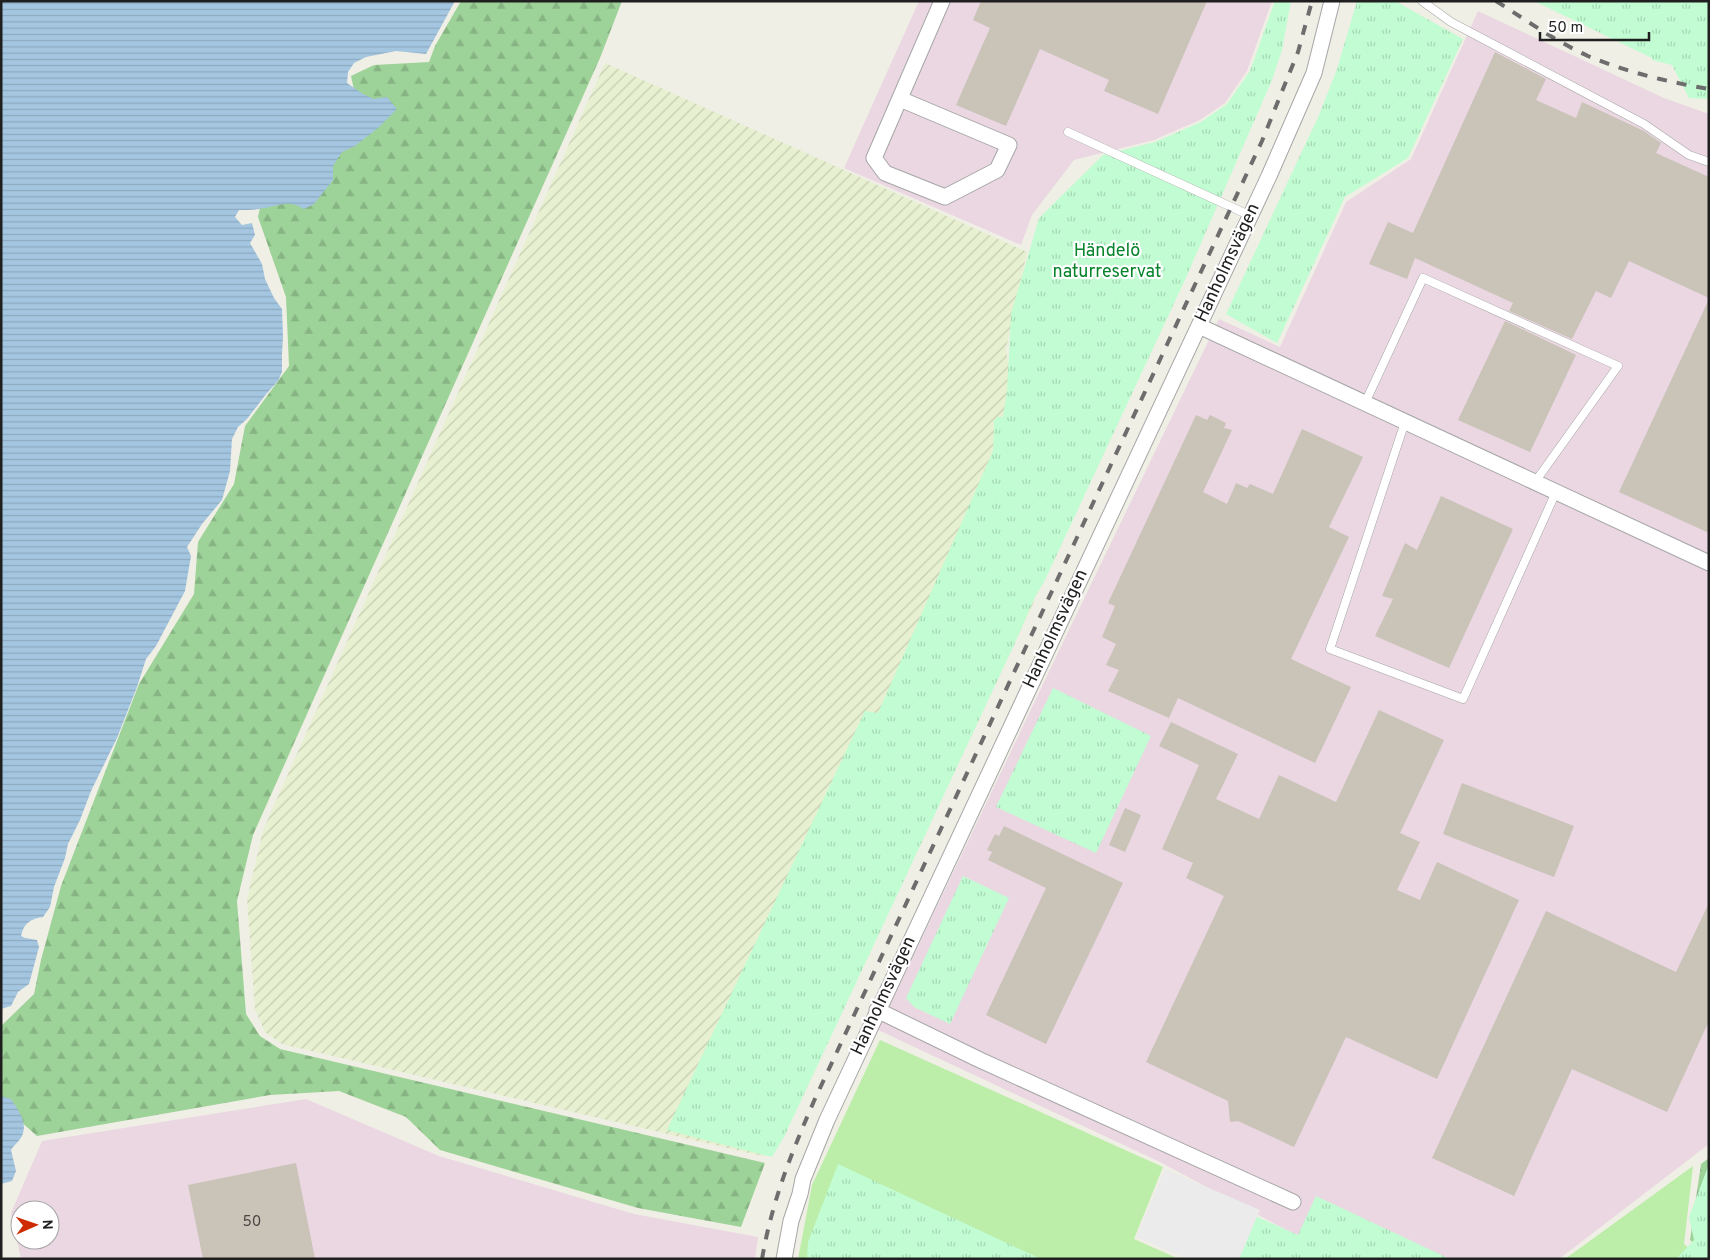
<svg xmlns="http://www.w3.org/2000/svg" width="1710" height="1260" viewBox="0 0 1710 1260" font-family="Overpass,sans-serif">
  <defs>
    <pattern id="farmland-furrows" width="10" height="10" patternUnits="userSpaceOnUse" patternTransform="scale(1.25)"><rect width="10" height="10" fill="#e7f0d0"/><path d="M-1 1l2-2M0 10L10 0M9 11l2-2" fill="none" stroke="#c6cdb2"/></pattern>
    <pattern id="forest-firs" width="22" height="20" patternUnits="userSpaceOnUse" patternTransform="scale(1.25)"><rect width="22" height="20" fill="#9dd298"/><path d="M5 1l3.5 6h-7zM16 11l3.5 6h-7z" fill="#87b483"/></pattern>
    <pattern id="park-tufts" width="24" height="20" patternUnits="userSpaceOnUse" patternTransform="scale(1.25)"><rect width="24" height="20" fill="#c1fcd2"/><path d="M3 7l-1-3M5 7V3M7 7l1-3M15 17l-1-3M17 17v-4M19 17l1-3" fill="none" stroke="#a5d8b4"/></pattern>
    <pattern id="water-rules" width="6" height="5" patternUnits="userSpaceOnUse" patternTransform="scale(1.25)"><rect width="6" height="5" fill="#a4c6e0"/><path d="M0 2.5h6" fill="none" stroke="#8daac0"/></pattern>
  </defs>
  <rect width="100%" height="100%" fill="#f0efe5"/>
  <path fill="#ead7e2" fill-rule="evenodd" d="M919,1h353l-25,70 -22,32 -25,17 -46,20 -80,20 -42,55 -11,30 -177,-77z
    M1478,11l186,87 45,16v1030l-150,115h-188l-68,-20 -143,-77 -282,-132 177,-371 164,-340 61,28 66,-145 65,-43z
    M306,1099l133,57 195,58 124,23 -3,22h-734l-10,-46 31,-72zM20,1210h30v30h-30z"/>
  <path fill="url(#farmland-furrows)" d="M605,63l422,189 -21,97 33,215 -5,38 -256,541 -16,13 -480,-112 -17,-12 -10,-22 -8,-111 16,-69z"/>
  <path fill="#bceda9" d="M880,1040l283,127 -29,72 45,20h-381l14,-74z
    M1693,1166l-9,78 17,15h-136z"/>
  <path fill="url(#forest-firs)" d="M461,1h161l-22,57 -347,777 -16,66 9,113 14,22 20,13 485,114 -24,64 -103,-19 -198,-58 -34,-33 -67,-26 -69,4 -233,41 -36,-32v-78l33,-32 7,-34 20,-74 78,-202 55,-90 4,-52 36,-58 11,-58 44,-60 -3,-69 -28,-80 8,-37 91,-76 -6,-28 23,-11 55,-3 6,-16z
    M1709,1158v99l-19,-17 11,-76z"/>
  <path fill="url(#park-tufts)" d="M1275,1h16l-9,49 -10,30 -87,200 -140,300 -10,17 -21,48 -230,492 -12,20 -105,-27 198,-419 13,2 115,-262 1,-30 3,-4h6l4,-26 4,-77 28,-96 64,-63 52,-13 46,-20 26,-18 23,-33z
    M1357,1h38l68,38 -55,119 -63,39 -68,146 -51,-29 93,-199 18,-46z
    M1534,1h175v98l-20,-1 -17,-33 -20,-5v-2z
    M1053,688l98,48 -55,117 -100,-46z
    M963,876l46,22 -59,126 -36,-17 -8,-9z
    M838,1164l203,95h-234l1,-17z
    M1709,1164v95h-33l18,-19 -5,-23z
    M1316,1196l134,63h-263l26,-62 85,38z"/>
  <path fill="#ebebeb" d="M1165,1169l95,41 -21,49h-51l-52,-22z"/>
  <path fill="url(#water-rules)" d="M1,1h454l-29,53 -30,-3 -30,6 -12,6 -6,9 -1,11 16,11 11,5 13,-2 10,12 -19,19 -23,18 -13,6 -9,14v14l-19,24 -10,5c-16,-10 -24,-3 -40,-1 -8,2 -17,2 -25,2l-4,7 7,8 10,-2 3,12 -5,8 12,21 3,15 9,19 8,11 1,28 -1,17v18l-4,9 -11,12 -20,26 -9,8 -6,12 -2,32 -8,29 -20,24 -15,23 4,9 -6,35 -29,55 -10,13 -9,28 -20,51 -26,53 -11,29 -12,24 -3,14 -11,29 -4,20 -7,10c-13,2 -19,6 -22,19l4,2 12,2 2,7 -10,37 -11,8 -7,14 -10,3z
    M1,1096l10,3c6,9 16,22 12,34 -1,6 -9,12 -12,17l5,21 -4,10 -11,3z"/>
  <path fill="#c9c3b8" d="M981,1h226l-49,113 -54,-23 5,-11 -69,-31 -34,77 -50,-21 34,-77 -17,-8z
    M1495,52l51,27 -10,21 40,18 6,-16 62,29 17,12 -5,10 53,24v121l-80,-37 -18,37 -15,-7 -24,48 -63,-28 4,-8 -98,-45 -8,21 -38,-15 19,-42 25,11z
    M1709,299v234l-90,-41z
    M1505,321l71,34 -46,97 -72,-32z
    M1196,415l11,5 3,-5 16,8 -2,5 8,2 -29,62 24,12 9,-21 11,5 3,-4 23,10 29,-65 61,28 -34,70 20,10 -58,122 60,28 -36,76 -137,-65 -9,20 -61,-27 11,-21 -13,-5 10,-21 -14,-7 13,-31 -7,-3z
    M1441,496l72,33 -64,139 -74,-32 18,-37 -11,-3 23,-53 12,7z
    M1379,710l65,30 -44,93 20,9 -23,48 23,10 17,-38 82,38 -82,179 -91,-42 -52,110 -56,-26 -8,1 -2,-21 -82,-39 78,-166 -38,-18 7,-15 -31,-14 37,-84 -40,-19 12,-24 67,32 -22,45 43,20 20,-44 57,27z
    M1462,783l112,43 -20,51 -111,-43z
    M1125,808l16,7 -16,37 -16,-7z
    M1004,826l119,57 -77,161 -60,-29 60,-127 -58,-28 4,-8 -5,-2 8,-16 4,2z
    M1709,903v118l-42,91 -95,-43 -58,127 -82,-38 114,-247 130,61z
    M296,1163l19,96h-112l-15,-74z"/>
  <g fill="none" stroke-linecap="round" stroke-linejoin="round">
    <defs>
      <path id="lane" d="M1422,1l29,21 193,102 45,31 20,7
        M1068,132l183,84
        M1365,403l58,-125 195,88 -83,116
        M1405,422l-75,227 133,50 93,-207"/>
      <path id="street" d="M900,99l109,46 -12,25 -52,27 -60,-24 -11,-15 68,-157
        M1199,326l510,237
        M877,1010l103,50 313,142
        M784,1259l7,-38 9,-27 3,-15 24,-59 442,-944 45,-103 18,-72"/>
    </defs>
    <use href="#lane" stroke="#a6a6a6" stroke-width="9"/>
    <use href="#street" stroke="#a6a6a6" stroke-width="17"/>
    <use href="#lane" stroke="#fff" stroke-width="8"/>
    <use href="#street" stroke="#fff" stroke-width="15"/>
    <path stroke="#6d6d6d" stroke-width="4" stroke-dasharray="10 10" stroke-linecap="butt" d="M1496,1c30,19 59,40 92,55 38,16 80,26 121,33
      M762,1259c10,-58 29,-105 52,-158l448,-960 36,-89 14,-51"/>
  </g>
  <g text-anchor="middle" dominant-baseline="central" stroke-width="4.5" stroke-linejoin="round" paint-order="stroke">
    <g font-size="15" fill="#4a4845">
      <text x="252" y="1222">50</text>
    </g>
    <g font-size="18" fill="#07842b" stroke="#fff">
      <text x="1107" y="251">Händelö<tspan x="1107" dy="21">naturreservat</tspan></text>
    </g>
    <g font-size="18" fill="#1f1f1f" stroke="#fff">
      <text transform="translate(1228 263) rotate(-65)">Hanholmsvägen</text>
      <text transform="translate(1056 629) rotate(-65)">Hanholmsvägen</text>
      <text transform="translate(884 996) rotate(-65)">Hanholmsvägen</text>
    </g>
  </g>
  <rect width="1710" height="1260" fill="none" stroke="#1f1f1f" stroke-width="5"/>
  <g transform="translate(35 1225) rotate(88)"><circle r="24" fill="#ffffff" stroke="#a5a5a5"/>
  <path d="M0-4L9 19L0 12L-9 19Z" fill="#cf2b00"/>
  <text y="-8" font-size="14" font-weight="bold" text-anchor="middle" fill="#1f1f1f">N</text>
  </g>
  <path d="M1540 32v8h109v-8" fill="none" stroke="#1f1f1f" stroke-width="2.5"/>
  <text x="1548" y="32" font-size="15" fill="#1f1f1f" stroke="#ffffff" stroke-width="4" paint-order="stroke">50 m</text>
</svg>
